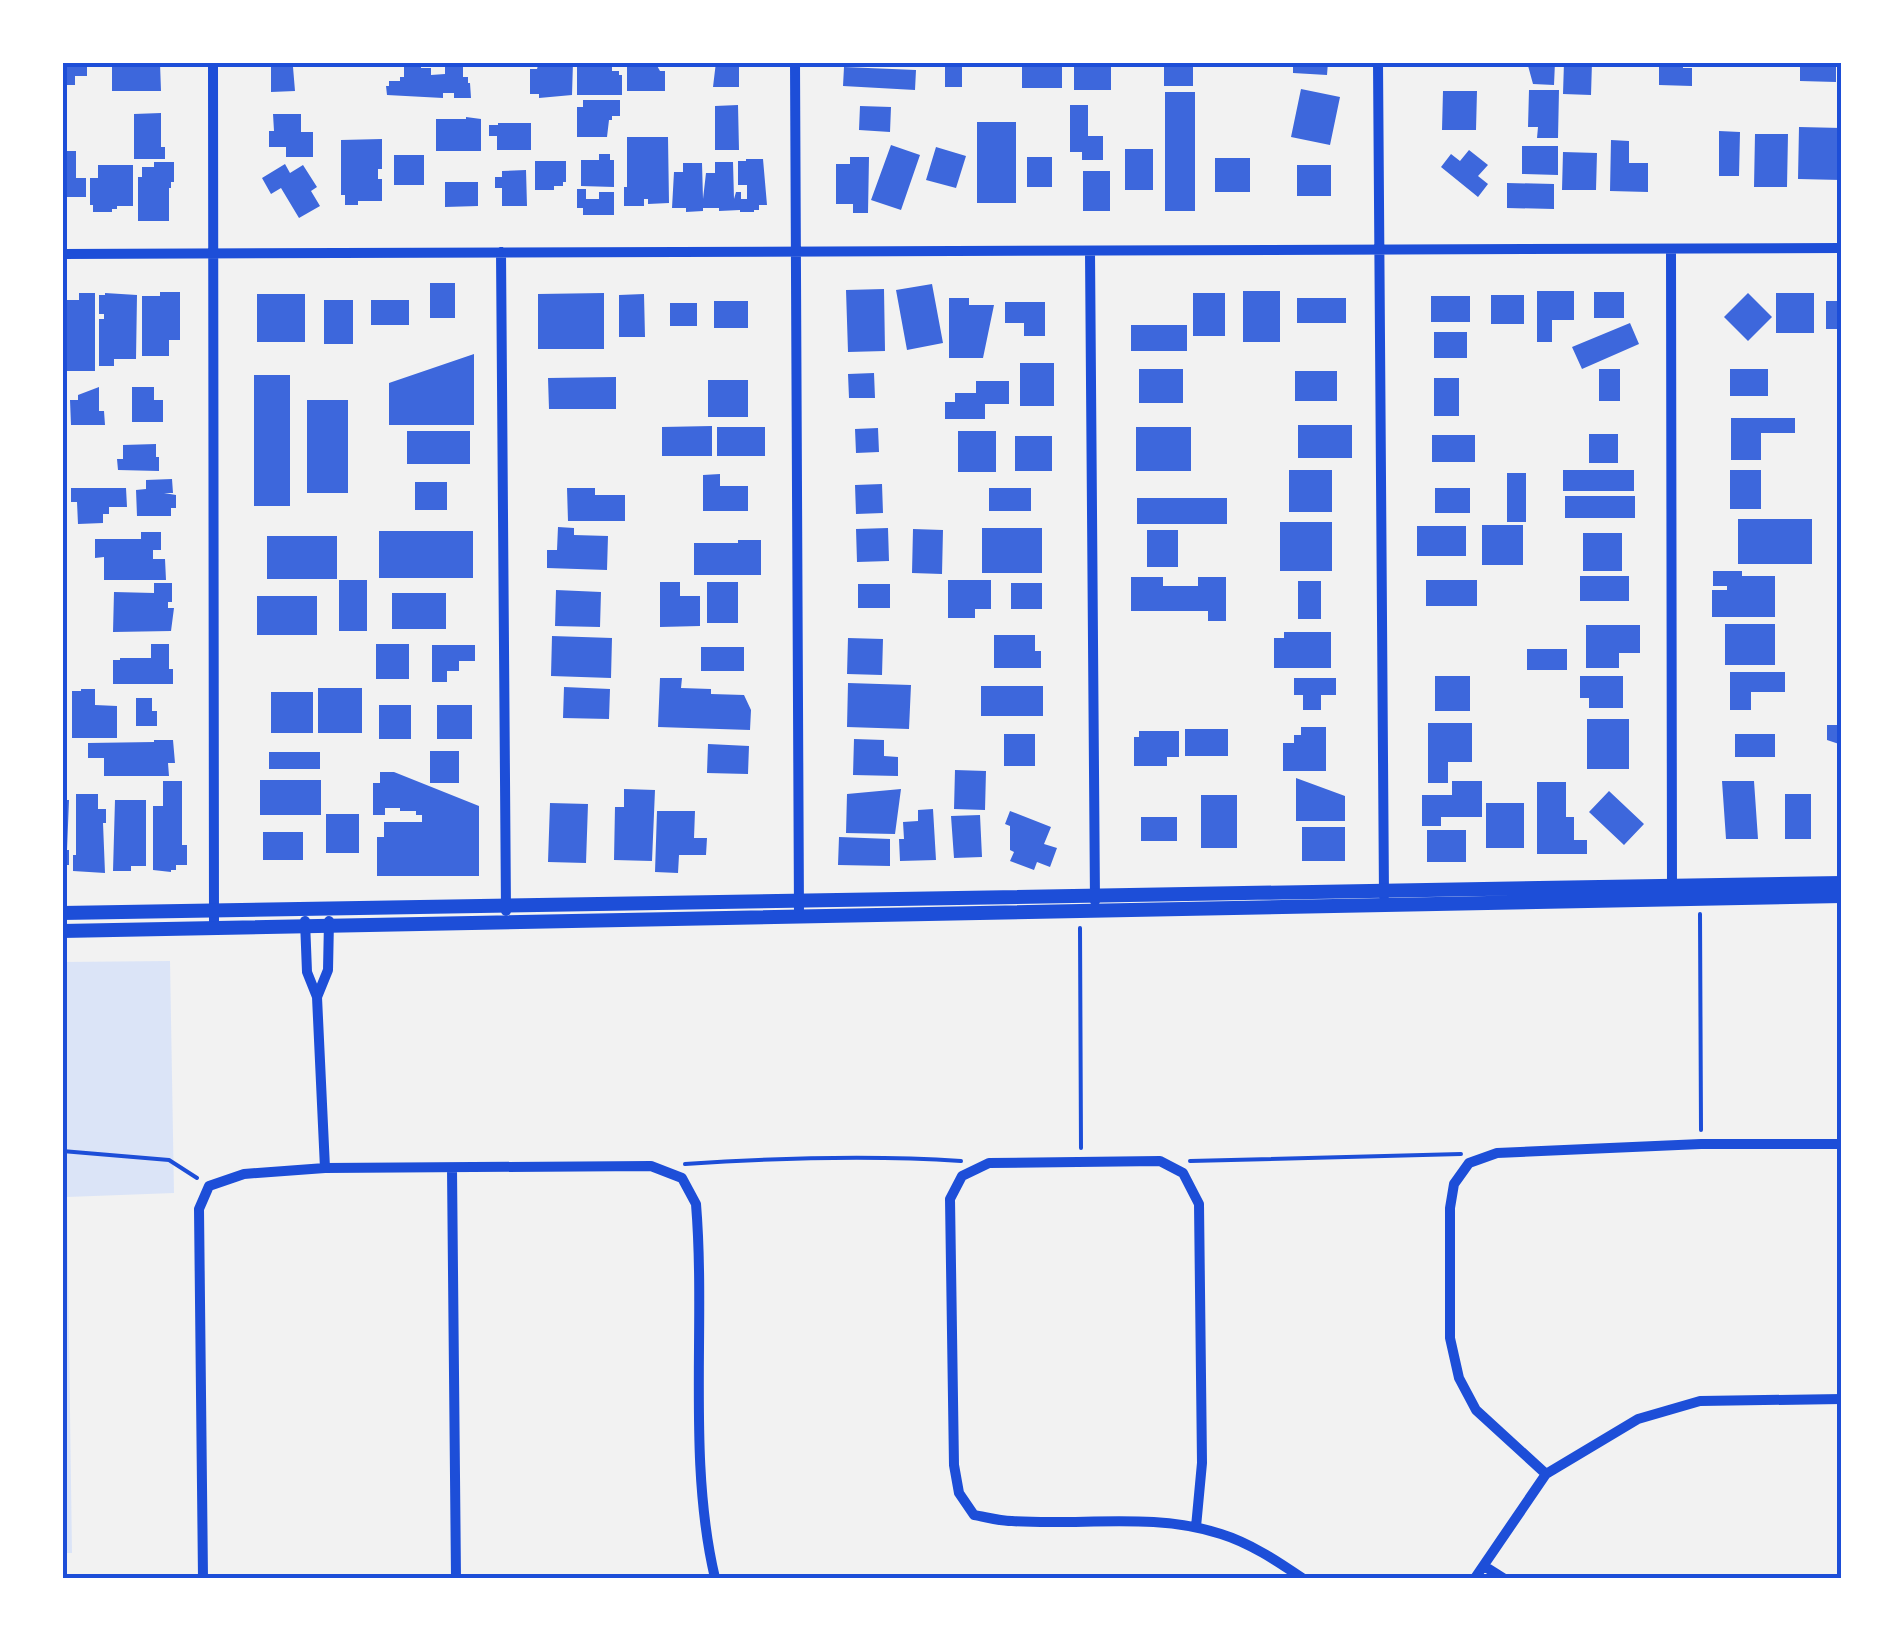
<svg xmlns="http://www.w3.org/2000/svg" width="1904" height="1641" viewBox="0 0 1904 1641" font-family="Manrope,sans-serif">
  <rect width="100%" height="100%" fill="#f2f2f2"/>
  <path fill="#dbe4f7" d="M170,961l4,232 -107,4 5,356h-9v-591z"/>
  <path fill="#3d67dc" d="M62,62h25v14h-12v9h-13z
    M271,62h23l-1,5 2,24 -24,1z
    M404,62l17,1v5h10v7l14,-1v-11h18v14h5v6h2l1,15h-17v-5h-11v5l-56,-3 -1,-9h3v-5h11v-4h4z
    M539,62h34l-1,33 -33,3v-4h-9v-25h7z
    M577,62h27v5h8v4h7v4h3v20h-45z
    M627,62h28l5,9h5v20h-38z
    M716,62h23v25h-26z
    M945,62h17v25h-17z
    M1022,62h40v26h-40z
    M1164,62h29v24h-29z
    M1293,62h35l-1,13 -34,-2z
    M1527,62h28l-1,23 -21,-1z
    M1564,62h28l-1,33 -28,-1z
    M1659,62h24v6h9v18l-33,-1z
    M1800,62h36v20l-36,-1z
    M112,63h48l1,28h-49z
    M1074,63h37v27h-37z
    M844,67l72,3 -1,20 -72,-4z
    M1301,89l39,8 -10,48 -39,-8z
    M1529,90h30l-1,48h-21l1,-11h-10z
    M1443,91h34l-1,39h-34z
    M1165,92h30v119h-30z
    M583,100h37v16h-8v4h-3l-2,17h-30v-30h6z
    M738,105l1,45h-24v-44z
    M1070,105h18v31h15v24h-21v-8h-12z
    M860,106l31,1 -1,25 -31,-2z
    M161,113v34h4v12h-31v-45z
    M273,114h28v18h12v25h-27v-10h-17v-16h5z
    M466,117l15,2v32h-45v-32h30z
    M977,122h39v81h-39z
    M498,123h33v27h-34v-14h-8v-11h9z
    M1799,127l43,1 -1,52 -43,-1z
    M1719,131l21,1 -1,44h-20z
    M1755,134h33l-1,53h-33z
    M627,137h41l1,66 -21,1v-5h-4v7h-20v-19h3z
    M382,139v30h-4v10h4v22h-24v4h-13v-10h-4v-55z
    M1611,140l18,1v22h19v29l-38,-1z
    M891,145l29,10 -19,55 -30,-10z
    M1522,146h36v29l-36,-1z
    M936,147l30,9 -10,32 -30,-8z
    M1125,149h28v41h-28z
    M1469,150l19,15 -10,11 10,8 -10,13 -37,-30 10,-13 9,7z
    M62,151h14v27h10v19h-19l-5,11z
    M1563,152l34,1 -1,37h-34z
    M599,154h11v6h4v27l-33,-1v-26h18z
    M394,155h30v30h-30z
    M850,157h19l-1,56h-15v-9h-17v-40h14z
    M1027,157h25v30h-25z
    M1215,158h35v34h-35z
    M746,159h17l4,46h-8v5h-5v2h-14v-2l-21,1v-3h-16v3l-17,1v-4h-14l2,-36h9v-9h19l1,36 3,-26h9v-11h18l1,37 2,-7h5v7h6v-14h-9v-24h8z
    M535,161h31v21h-3v4h-9v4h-19z
    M154,162h20v20h-3v6h-2v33h-31v-44h4v-10h12z
    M285,164l5,9 13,-8 14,22 -6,4 9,15 -21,12 -18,-30 -10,6 -9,-16z
    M98,165h35v41h-16v3h-5v3h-19v-7h-3v-27h8z
    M1297,165h34v31h-34z
    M526,170l1,36h-25v-18h-7v-11h7v-6z
    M1083,171h27v40h-27z
    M445,182h33v24l-33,1z
    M1507,183l47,1v25l-47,-1z
    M577,189h9v10h13v-7h15v23h-31v-7h-6z
    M430,283h25v35h-25z
    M932,284l11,59 -36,7 -11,-60z
    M884,289l1,62 -37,1 -2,-62z
    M1243,291h37v51h-37z
    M1537,291h37v29h-22v22h-15z
    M160,292h20v48h-11v16h-27v-60h18z
    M1594,292h30v26h-30z
    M79,293h16v78h-33v-71h17z
    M105,293l32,2 -1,64h-22v7h-15v-47h5v-5h-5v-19h6z
    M604,293v56h-66v-55z
    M1193,293h32v43h-32z
    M1748,293l24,24 -24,24 -24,-24z
    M1776,293h38v40h-38z
    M257,294h48v48h-48z
    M644,294l1,43h-26v-42z
    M1491,295h33v29h-33z
    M1431,296h39v26h-39z
    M949,298h20v7h25l-11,53h-34z
    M1297,298h49v25h-49z
    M324,300h29v44h-29z
    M371,300h38v25h-38z
    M714,301h34v27h-34z
    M1826,301h16v28h-16z
    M1005,302h40v34h-21v-13h-19z
    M670,303h27v23h-27z
    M1630,323l9,21 -57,25 -10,-22z
    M1131,325h56v26h-56z
    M1434,332h33v26h-33z
    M474,354v71h-85v-42z
    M1020,363h34v43h-34z
    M1139,369h44v34h-44z
    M1599,369h21v32h-21z
    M1730,369h38v27h-38z
    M1295,371h42v30h-42z
    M874,373l1,25h-26l-1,-24z
    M254,375h36v131h-36z
    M616,377v32h-67l-1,-31z
    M1434,378h25v38h-25z
    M708,380h40v37h-40z
    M976,381h33v23h-24v15h-40v-17h10v-9h21z
    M99,387v24h5l1,14h-34l-1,-25h8v-5z
    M132,387h22v13h9v22h-31z
    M307,400h41v93h-41z
    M1731,418h64v15h-34v27h-30z
    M1298,425h54v33h-54z
    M712,426v30h-50v-29z
    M717,427h48v29h-48z
    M1136,427h55v44h-55z
    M878,428l1,24 -23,1 -1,-24z
    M407,431h63v33h-63z
    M958,431h38v41h-38z
    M1589,434h29v29h-29z
    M1432,435h43v27h-43z
    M1015,436h37v35h-37z
    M156,444v13h3v14l-41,-1 -1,-11h6v-14z
    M1289,470h43v42h-43z
    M1563,470h71v21h-71z
    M1730,470h31v39h-31z
    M1507,473h19v49h-19z
    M720,474v12h28v25h-45v-36z
    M172,479l1,14h-9l12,2v13h-5v8h-34l-1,-26 10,-1v-9z
    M415,482h32v28h-32z
    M882,484l1,29 -27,1 -1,-29z
    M71,488h55l1,19h-18v7h-6v9l-25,1 -1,-22h-6z
    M567,488h28v7h30v26h-57z
    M989,488h42v23h-42z
    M1435,488h35v25h-35z
    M1565,496h70v22h-70z
    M1137,498h90v26h-90z
    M1738,519h74v45h-74z
    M1280,522h52v49h-52z
    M1482,525h41v40h-41z
    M1417,526h49v30h-49z
    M558,527l16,1v7l34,1 -1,34 -60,-2v-18h10z
    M888,528l1,33 -32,1 -1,-33z
    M982,528h60v45h-60z
    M913,529l30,1 -1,44 -30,-1z
    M1147,530h31v37h-31z
    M379,531h94v47h-94z
    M141,532h20v18h-8v9h12l1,21h-62v-23l-9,1v-19h46z
    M1583,533h39v38h-39z
    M267,536h70v43h-70z
    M738,540h23v35h-67v-32h44z
    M1713,571h29v5h33v41h-63v-27h15v-4h-14z
    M1580,576h49v25h-49z
    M1131,577h32v9h35v-9h28v44h-18v-10h-77z
    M339,580h28v51h-28z
    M948,580h43v29h-16v9h-27z
    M1426,580h51v26h-51z
    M1298,581h23v38h-23z
    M660,582h20v14h20v30l-40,1z
    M707,582h31v41h-31z
    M154,583h18v19h-4v6h6l-3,23 -58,1 1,-40 40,1z
    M1011,583h31v26h-31z
    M858,584h32v24h-32z
    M556,590l45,2 -1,35 -45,-1z
    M392,593h54v36h-54z
    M257,596h60v39h-60z
    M1725,624h50v41h-50z
    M1586,625h54v28h-21v15h-33z
    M1284,632h47v36h-57v-30h10z
    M994,635h41v16h6v17h-47z
    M552,636l60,2 -1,40 -60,-2z
    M848,638l35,1 -1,36 -35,-1z
    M151,644h18v25h4v15h-60v-24h7v-2h31z
    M376,644h33v35h-33z
    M432,645h43v16h-16v10h-12v11h-15z
    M701,647h43v24h-43z
    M1527,649h40v21h-40z
    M1730,672h55v20h-34v18h-21z
    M1435,676h35v35h-35z
    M1580,676h43v32h-34v-10h-9z
    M660,678h22l-1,10 30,1v5l33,1 7,15 -1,20 -92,-3z
    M1294,678h42v17h-15v15h-18v-15h-9z
    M848,683l63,2 -2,44 -62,-2z
    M981,686h62v30h-62z
    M564,687l46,2 -1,30 -46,-1z
    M318,688h44v45h-44z
    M81,689h14v16l22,1v32h-45v-47h9z
    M271,692h42v41h-42z
    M136,698h16v13h5v15h-21z
    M379,705h32v34h-32z
    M437,705h35v34h-35z
    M1587,719h42v50h-42z
    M1428,723h44v39h-24v21h-20z
    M1827,725h15v20l-15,-5z
    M1301,727h25v44h-43v-28h11v-8h7z
    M1185,729h43v27h-43z
    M1139,731h40v26h-12v9h-33v-29h5z
    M1004,734h31v32h-31z
    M1735,734h40v23h-40z
    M854,739l30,1v16l14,1v19l-45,-1z
    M154,740h19l2,23h-7l1,13h-65v-18h-16v-15l66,-1z
    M708,744l41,2 -1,28 -41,-1z
    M430,751h29v32h-29z
    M269,752h51v17h-51z
    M955,770l31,1 -1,39 -31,-1z
    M380,772h14l85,34v70h-102v-39h7v-15h38v-7h-6v-4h-16v-3h-15v7h-12v-32h7z
    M1296,778l49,18v25h-49z
    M260,780h61v35h-61z
    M163,781h19v64h5v20h-11v5h-5v2l-18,-2v-64h10z
    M1452,781h30v36h-41v9h-19v-31h30z
    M1722,781h32l4,58h-32z
    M1537,782h29v35h8v23h13v14h-50z
    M624,789l31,1 -3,71 -38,-1 1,-53h9z
    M901,789l-6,45 -49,-1 1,-39z
    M1609,791l35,33 -20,21 -35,-33z
    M76,794h22v15h8v14h-3l2,50 -32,-2v-16h3z
    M1785,794h26v45h-26z
    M1201,795h36v53h-36z
    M62,800h7l-2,50h2v15h-7z
    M115,800h31v66h-15v5h-18z
    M550,803l38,1 -2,59 -38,-1z
    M1486,803h38v45h-38z
    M1837,804h5v34h-5z
    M933,809l3,51 -36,1 -1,-22h5l-1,-17 15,-1v-11z
    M657,811h38l-1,27h13l-1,17h-27l-1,18 -23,-1z
    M1010,811l41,16 -7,17 13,4 -7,19 -13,-5 -3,8 -24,-9 4,-9 -4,-2v-24l-5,-2z
    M326,814h33v39h-33z
    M980,815l2,42 -28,1 -3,-42z
    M1141,817h36v24h-36z
    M1302,827h43v34h-43z
    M1427,830h39v32h-39z
    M263,832h40v28h-40z
    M839,837l51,2v27l-52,-1z"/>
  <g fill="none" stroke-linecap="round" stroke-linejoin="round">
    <path stroke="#1d4ed8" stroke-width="4" d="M1700,914l1,216
      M1080,928l1,220
      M62,1151l107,9 28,18
      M1190,1161l271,-7
      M685,1164c91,-6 184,-9 276,-3"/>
    <path stroke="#1d4ed8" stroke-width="10" d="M213,62l1,866
      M795,62l4,854
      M1378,62l6,834
      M1671,250l1,638
      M501,252l5,659
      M1090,252l5,649
      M62,254l1780,-6
      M305,921l2,51 10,25 8,171
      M317,997l11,-27 1,-49
      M452,1169l4,409
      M1546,1474l-70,-64 -17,-32 -9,-40v-130l4,-24 15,-21 28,-10 204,-9h141
      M1196,1527l6,-64 -3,-259 -16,-31 -23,-12 -171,2 -27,13 -12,23 4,266 5,28 15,22c12,2 25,6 38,6 69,5 142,-9 209,13 29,9 56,27 81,44
      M1484,1566l19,12
      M203,1578l-4,-369 10,-23 35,-12 81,-6 326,-2 31,12 14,26c10,122 -9,256 19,374
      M1475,1578l71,-104 92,-55 62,-18 142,-2"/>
    <path stroke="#1d4ed8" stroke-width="14" d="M62,913l1780,-30
      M62,931l1780,-35"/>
  </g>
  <rect width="1904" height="1641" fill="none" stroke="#ffffff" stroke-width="130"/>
  <rect x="65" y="65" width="1774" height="1511" fill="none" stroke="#1d4ed8" stroke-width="4"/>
</svg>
